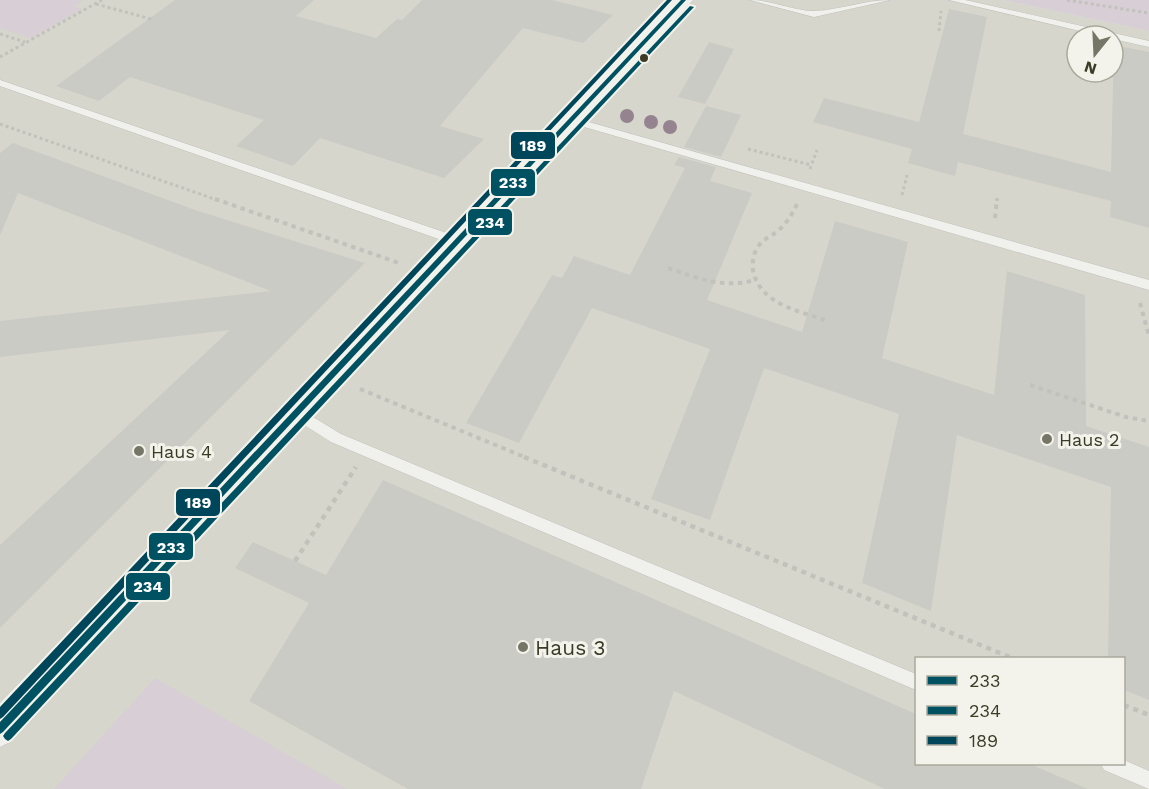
<svg xmlns="http://www.w3.org/2000/svg" width="1149" height="789" viewBox="0 0 1149 789" font-family="'Work Sans',sans-serif">
  <rect width="100%" height="100%" fill="#e3e3de"/>
  <path fill="#d6d6cc" fill-rule="evenodd" d="M0,0h1003l146,31v758h-1149zM1077,36h36v36h-36zM916,658h208v106h-208z"/>
  <path fill="#d8ced5" d="M0,0h83l-9,6 8,3 -51,29 -31,-10z
    M1003,0h146v31z
    M155,678l192,111h-293z"/>
  <path fill="#cbcbc6" d="M175,0h139l-18,16 80,22 21,-19 5,1 20,-20h130l61,15 -30,28 -60,-15 -83,98 44,13 -40,39 -124,-40 -27,28 -57,-20 28,-26 -134,-43 -31,24 -43,-15z
    M949,9l38,8 -24,117 148,38 3,-127 35,7v176l-39,-11 1,-16 -153,-39 -3,14 -47,-13 4,-14 -99,-27 11,-24 95,24z
    M709,42l25,7 -29,55 -27,-7z
    M706,106l35,9 -20,42 -37,-10z
    M13,143l182,67 170,53 -365,365v-83l230,-215 -230,27v-36l271,-30 -253,-98 -18,42v-82z
    M679,157l37,10 -6,14 42,12 -45,107 95,32 33,-111 73,21 -26,116 112,37 13,-124 78,24 1,131 63,21v253l-25,-10v-32h-16l3,-171 -154,-52 -26,176 -69,-28 37,-169 -135,-46 -54,152 -59,-21 59,-150 -118,-41 -73,135 -53,-20 86,-148 10,3 12,-22 56,19 55,-107 -11,-3z
    M383,480l533,234v50h114l58,25h-203l-211,-98 -33,98h-233l-159,-88 60,-98 -74,-35 18,-26 73,33z"/>
  <g fill="none" stroke-linecap="round" stroke-linejoin="round">
    <defs>
      <path id="service" d="M750,0c22,0 46,12 65,11 25,-1 50,-11 75,-11l-76,17z
        M949,0h16l184,41v6l-36,-8v-3h-12z
        M0,80l461,158 2,3 -6,4 -4,-1 -453,-158z
        M571,117l578,163v10l-582,-168v-4z
        M295,406l46,28 575,240v16l-585,-248 -41,-26 -2,-4 2,-4z
        M1124,760l25,11v18l-45,-19 -3,-6h23z"/>
      <path id="minor" d="M674,0h19l-281,305 -5,1 -3,8 -392,427 -12,6v-44l386,-403 5,-2 3,-7z"/>
    </defs>
    <use href="#service" stroke="#c1c1bc" stroke-width="1"/>
    <use href="#minor" stroke="#c1c1bc" stroke-width="1"/>
    <path stroke="#c2c2bc" stroke-width="3" stroke-dasharray="3 3" stroke-linecap="butt" d="M1067,0l82,13
      M96,4l55,15
      M939,31l2,-20
      M0,34l25,8
      M0,57l102,-57
      M0,124l220,77
      M748,149l63,16
      M810,169l7,-19
      M902,195l5,-20
      M997,201v-3"/>
    <path stroke="#c2c2bc" stroke-width="4" stroke-dasharray="4.5 4.5" stroke-linecap="butt" d="M215,199l184,64
      M797,204c-5,11 -12,22 -22,29 -5,4 -11,6 -15,11 -7,8 -9,21 -6,31 10,30 45,36 71,45
      M995,218l2,-19
      M668,268c29,10 56,21 87,12
      M1140,303l9,33
      M1030,385l96,32 23,4
      M360,389l167,69"/>
    <path stroke="#c2c2bc" stroke-width="4.5" stroke-dasharray="5 5" stroke-linecap="butt" d="M524,457l488,201
      M295,561l61,-94
      M1124,705l25,10"/>
    <use href="#service" fill="#f0f0ed" fill-rule="evenodd"/>
    <use href="#minor" fill="#f0f0ed" fill-rule="evenodd"/>
    <defs>
      <path id="bus-1" d="M681,0h5l-683,732 -3,2v-12z"/>
      <path id="bus-2" d="M690,6l4,1 -683,732 -3,2 -3,-2 -2,-3 2,-3z"/>
      <path id="bus-3" d="M667,0h5l-669,717 -3,2v-12z"/>
    </defs>
    <use href="#bus-1" stroke="#f3f3eb" stroke-width="4"/>
    <use href="#bus-2" stroke="#f3f3eb" stroke-width="4"/>
    <use href="#bus-3" stroke="#f3f3eb" stroke-width="4"/>
    <use href="#bus-1" fill="#005262" fill-rule="evenodd"/>
    <use href="#bus-2" fill="#005262" fill-rule="evenodd"/>
    <use href="#bus-3" fill="#00465a" fill-rule="evenodd"/>
  </g>
  <g fill="#958390">
    <circle cx="627" cy="116" r="7"/>
    <circle cx="651" cy="122" r="7"/>
    <circle cx="670" cy="127" r="7"/>
  </g>
  <circle fill="#3b3b26" stroke="#f3f3eb" stroke-width="2" cx="644" cy="58" r="5"/>
  <g fill="#767666" stroke="#f3f3eb" stroke-width="2">
    <circle cx="1047" cy="439" r="6"/>
    <circle cx="139" cy="451" r="6"/>
    <circle cx="523" cy="647" r="6"/>
  </g>
  <g text-anchor="middle" dominant-baseline="central" stroke-width="6" stroke-linejoin="round" paint-order="stroke">
    <g font-size="18" fill="#3b3b26" stroke="#f3f3eb" text-anchor="start">
      <text x="1059" y="439">Haus 2</text>
      <text x="151" y="451">Haus 4</text>
    </g>
    <g font-size="21" fill="#3b3b26" stroke="#f3f3eb" text-anchor="start">
      <text x="535" y="647">Haus 3</text>
    </g>
  </g>
  <g stroke="#f3f3eb" stroke-width="2">
    <rect x="510" y="131" width="46" height="29" rx="6" fill="#00465a"/>
    <rect x="490" y="168" width="46" height="29" rx="6" fill="#005262"/>
    <rect x="467" y="208" width="46" height="28" rx="6" fill="#005262"/>
    <rect x="175" y="488" width="46" height="29" rx="6" fill="#00465a"/>
    <rect x="148" y="532" width="46" height="29" rx="6" fill="#005262"/>
    <rect x="125" y="572" width="46" height="29" rx="6" fill="#005262"/>
  </g>
  <g font-size="16" text-anchor="middle" font-weight="bold" fill="#fff">
    <text x="533" y="151">189</text>
    <text x="513" y="188">233</text>
    <text x="490" y="228">234</text>
    <text x="198" y="508">189</text>
    <text x="171" y="553">233</text>
    <text x="148" y="592">234</text>
  </g>
  <rect x="915" y="657" width="210" height="108" fill="#f3f3eb" stroke="#a9a99c" stroke-width="1.5"/>
  <rect x="927" y="676" width="30" height="9" fill="#005262" stroke="#a9a99c" stroke-width="1.5"/>
  <text x="969" y="687" font-size="18" fill="#3b3b26">233</text>
  <rect x="927" y="706" width="30" height="9" fill="#005262" stroke="#a9a99c" stroke-width="1.5"/>
  <text x="969" y="717" font-size="18" fill="#3b3b26">234</text>
  <rect x="927" y="736" width="30" height="9" fill="#00465a" stroke="#a9a99c" stroke-width="1.5"/>
  <text x="969" y="747" font-size="18" fill="#3b3b26">189</text>
  <g transform="translate(1095 54) rotate(198)"><circle r="28" fill="#f3f3eb" stroke="#a9a99c" stroke-width="1.5"/>
  <path d="M0-4.5L10 22L0 15L-10 22Z" fill="#767666"/>
  <text y="-9" font-size="16" font-weight="bold" text-anchor="middle" fill="#3b3b26">N</text>
  </g>
</svg>
